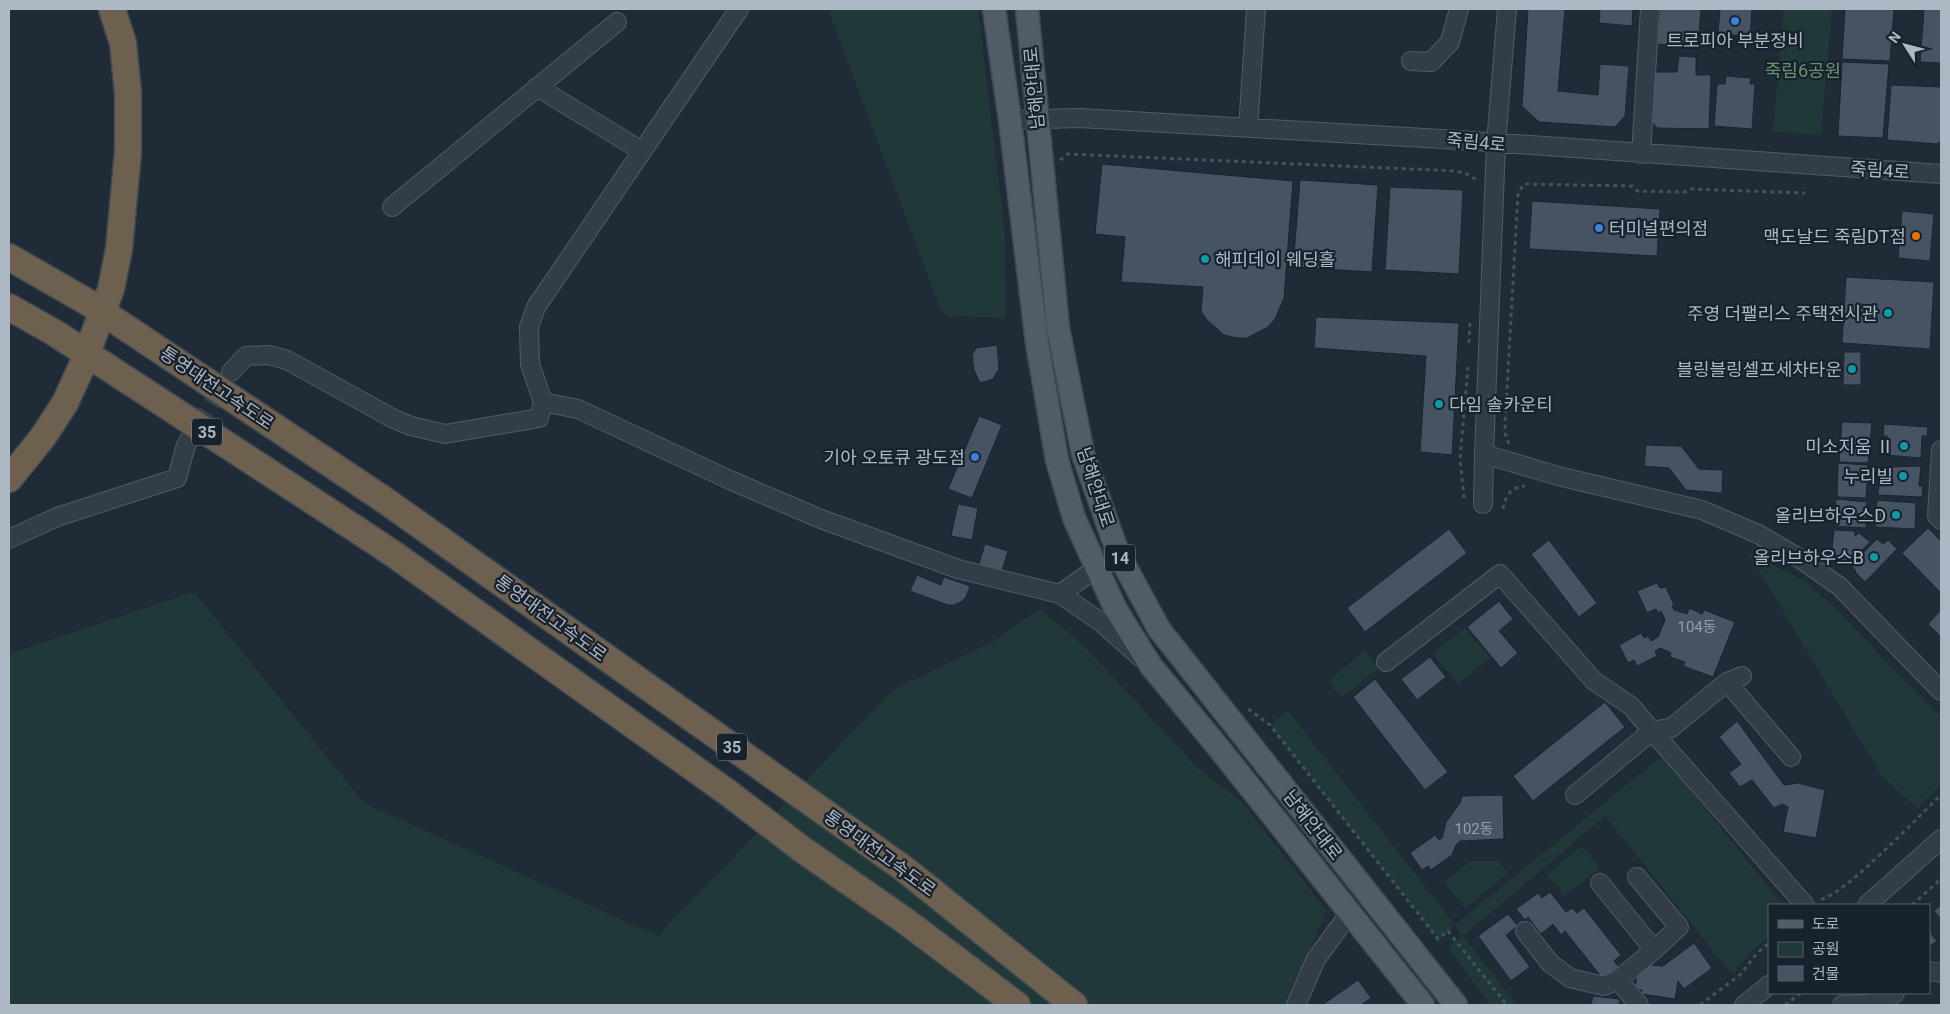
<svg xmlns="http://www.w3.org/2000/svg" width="1950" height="1014" viewBox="0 0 1950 1014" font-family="Roboto,'Noto Sans KR',sans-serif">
  <rect width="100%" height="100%" fill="#1f2c38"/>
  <path fill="#213839" d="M828,9h150l27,225 1,84 -60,-2 -7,-10z
    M1784,9h48l-11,126 -48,-4z
    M1748,552l59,31 24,21 110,113v67l-24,24 -36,-33z
    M194,592l170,211 294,133 236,-247 102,-49 43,-31 39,31 97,103 21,24 45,34 86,110 -32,71 -9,23h-1277v-351z
    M1465,628l25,30 -32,26 -25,-30z
    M1365,651l14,17 -38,30 -13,-17z
    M1288,711l167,214 202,-165h9l117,145h-14v32l-16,13 -20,23 -7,-6 -121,-151 -142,120 54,69h-27l-42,-58 14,-11 -7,-11 -17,14 -168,-214z
    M1582,846l18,22 -36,28 -17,-22z
    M1471,861h27l10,12 -43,35 -21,-26z"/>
  <path fill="#455362" stroke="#1a242f" d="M1528,9h37l-7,82 40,4 2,-31 29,2 -4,50 -10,11 -76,-5 -17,-16z
    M1600,9h33l-1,17 -33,-3z
    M1660,9h41l-3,38 -41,-3z
    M1720,9h32l-2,27 -32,-2z
    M1845,9h49l-4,52 -48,-2z
    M1900,9h41v54l-21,-1 4,-51z
    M1679,56l17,1v18h15l-2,54 -52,-1 -5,-6 3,-50h22z
    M1842,62l47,2 -6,74 -45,-2z
    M1726,76l25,2 -1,6h5l-3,45 -38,-3 3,-42h8z
    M1891,85l50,2v53l-4,4 -50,-4z
    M1102,164l191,17 -9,117 -9,21 -7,8 -21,11h-10l-13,-3 -17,-15 -6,-9 2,-24 -82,-5 4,-45 -30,-3z
    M1300,180l78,5 -6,87 -79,-5z
    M1390,187l73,3 -4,84 -74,-4z
    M1532,201l128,8 -3,47 -128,-7z
    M1902,211l32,3 -4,47 -32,-3z
    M1846,277l88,5 -4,67 -88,-6z
    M1316,317l143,6 -7,132 -32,-3 6,-96 -112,-8z
    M997,345l2,24 -6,10 -13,4 -6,-13 -2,-15 4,-7z
    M1844,352h17v33h-18z
    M979,416l23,9 -30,73 -24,-9z
    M1842,422l30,1 -4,40 -29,-1z
    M1884,424l44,3 -1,9h-5l-1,22 -36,-3 2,-19h-4z
    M1646,445l35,1 18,23 24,1 -1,23 -36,-3 -17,-22 -25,-2z
    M1838,463l30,2 -2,33 -29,-1z
    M1921,466l-2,20h4l-1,11 -44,-2 1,-10 6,1 2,-19z
    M1836,499l31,3 -1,26 -32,-2z
    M1877,500l39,3 -1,26 -40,-2z
    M958,504l20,4 -6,32 -21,-4z
    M1928,528l13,13v52l-39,-40z
    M1449,529l18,24 -102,79 -18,-24z
    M1834,530l21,1v5l4,-3 11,9 -23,23 -14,-13 2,-3h-3z
    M1877,539l6,5 5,-4 9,9 -32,33 -10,-10 1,-1 -5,-6z
    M1549,540l48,63 -18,14 -48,-63z
    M985,544l23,7 -7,23 -23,-7z
    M917,575l24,10 3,-8 26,9 -4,11 -5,5 -7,3h-6l-38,-14z
    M1657,583l3,5 6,-1 8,18 -2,1 2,4 13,4 2,-6 13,6 2,-4 31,12 -22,55 -30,-11 2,-4 -15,-5 1,-4 -11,-5 -5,3 2,5 -20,10 -3,-6 -6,3 -9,-18 22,-12 3,5 4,-2 3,5 7,-4 7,-17 -4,-9 -3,2 -2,-4 -9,4 -10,-22z
    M1499,601l14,18 -14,12 19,22 -17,15 -34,-41z
    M1941,610v27l-13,-13z
    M1430,657l16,20 -29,23 -16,-21z
    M1375,679l73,93 -23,18 -72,-93z
    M1605,702l20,25 -92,74 -20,-25z
    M1737,721l47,64 14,-2 27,7 -9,48 -33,-6 5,-25 -6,-3 -8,4 -22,-28 -12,7 -11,-14 12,-9 -22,-27z
    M1503,795l1,44 -44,2 -4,4 -4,10 -21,15 -3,-4 -6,4 -12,-17 25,-18 4,5 3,-2 4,-16 14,-19 2,-7z
    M1550,892l16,20 6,-4 5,5 7,-5 37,47 -7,6 5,6 -16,12 -38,-48 -4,4 -8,-11 -12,10 -13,-17 -3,3 -9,-11 22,-16 4,5z
    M1941,905v14l-7,-8z
    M1508,914l10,12 -12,9 24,32 -19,14 -33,-45z
    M1929,931l8,10 -8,6z
    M1694,943l18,25 -28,21 -6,-8 -3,18 -34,-5 1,-4 -7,-1 3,-22 5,-3 20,2z
    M1358,980l13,18 -10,7h-39z
    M1593,996l27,3 -1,6h-28z"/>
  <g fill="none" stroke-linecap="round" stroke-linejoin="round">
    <path stroke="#34414d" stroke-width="18" stroke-dasharray="18 9" stroke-linecap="butt" d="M197,427l29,-46"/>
    <defs>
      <path id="minor" d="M739,9l-203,298 -7,20 1,37 13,38 35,7 154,72 89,38 137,50 102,25 42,29 38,34
        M1507,9l-11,135 -12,310 74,22 144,34 56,24 41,24 40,28 102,105
        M1411,61l20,1 19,-20 9,-33
        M537,87l105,64
        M1010,120l70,-2 379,22 482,34
        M1248,128l8,-119
        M1641,154l9,-145
        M392,207l225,-185
        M231,372l15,-16 23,-1 18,5 105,58 19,8 34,8 94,-16 4,-16
        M1941,450l-4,66 4,4
        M1483,504l1,-50
        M9,539l48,-22 120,-39 9,-33 11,-18
        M1060,594l58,-41
        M1386,662l114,-88 94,107 37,25 21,25 19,-3 56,-46 15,-6
        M1727,682l64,75
        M1575,795l77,-64 153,174
        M1637,877l42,50 -25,23
        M1867,905l74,-66
        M1525,931l25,32 20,15 34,8 14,-6 36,-30 -54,-67
        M1929,971l12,2
        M1618,980l21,25
        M1875,993l7,10 13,-10
        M1296,1005l20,-46 33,-45
        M1744,1005l25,-20
        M1842,1005l40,-2"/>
      <path id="major" d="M994,9l16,111 27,223 20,117 17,58 41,90 36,58 67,81 205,258
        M1027,9l31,319 25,126 35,99 41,76 297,376"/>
      <path id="highway" d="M112,9l11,34 5,50v59l-9,97
        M9,257l80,46
        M9,307l46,26
        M9,479l34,-42 22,-34
        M383,499l520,369 171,137
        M359,531l36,24 332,237 76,58 101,70 113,85"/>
    </defs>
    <use href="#minor" stroke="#505b66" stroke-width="20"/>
    <use href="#major" stroke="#3f4955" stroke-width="25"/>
    <use href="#highway" stroke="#3d4853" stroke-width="29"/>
    <path stroke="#3f5556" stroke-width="3" stroke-dasharray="4 4" stroke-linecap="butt" d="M1060,160l8,-6 388,17 9,2 10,6 1,4
      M1469,343l1,-22
      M1509,444l-4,-11v-8l13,-232 6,-9 108,2 5,5 48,1 6,-3 114,4
      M1464,498l-4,-39 8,-92
      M1503,509c2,-13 8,-22 22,-23
      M1248,709l22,16 168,214 10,-8 59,74
      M1821,899c19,0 102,-87 120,-104
      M1912,905l29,-26
      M1700,1005l41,-31 16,-21 12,-10
      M1785,1005l16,-12"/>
    <use href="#minor" stroke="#333d48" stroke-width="18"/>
    <use href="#major" stroke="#505c68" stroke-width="22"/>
    <use href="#highway" stroke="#6e604f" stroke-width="26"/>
    <defs>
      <path id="highway-bridge" d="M89,303l294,196
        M55,333l304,198
        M65,403l17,-37 29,-77 8,-40"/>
    </defs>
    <use href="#highway-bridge" stroke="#3d4853" stroke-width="29" stroke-linecap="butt"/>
    <use href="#highway-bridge" stroke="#6e604f" stroke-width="26"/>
  </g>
  <g fill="#3f7fe0" stroke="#18222c" stroke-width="2">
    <circle cx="1735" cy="21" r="5"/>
    <circle cx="1599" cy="228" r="5"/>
    <circle cx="975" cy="457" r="5"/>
  </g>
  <circle fill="#e8710a" stroke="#18222c" stroke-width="2" cx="1916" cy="236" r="5"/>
  <g fill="#0f9aa8" stroke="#18222c" stroke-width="2">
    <circle cx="1205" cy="259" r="5"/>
    <circle cx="1888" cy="313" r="5"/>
    <circle cx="1852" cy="369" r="5"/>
    <circle cx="1439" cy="404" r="5"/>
    <circle cx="1904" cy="446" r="5"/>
    <circle cx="1903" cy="476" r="5"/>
    <circle cx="1896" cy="515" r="5"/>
    <circle cx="1874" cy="557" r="5"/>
  </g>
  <g text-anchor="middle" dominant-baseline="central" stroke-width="4.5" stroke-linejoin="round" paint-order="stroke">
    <g font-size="15" fill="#939fac">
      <text x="1697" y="627">104동</text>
      <text x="1474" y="829">102동</text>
    </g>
    <g fill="#18222c" stroke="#808b97" stroke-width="1">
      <rect x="192" y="418.5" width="30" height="27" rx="4"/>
      <rect x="1105" y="544.5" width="30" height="27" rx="4"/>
      <rect x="717" y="733.5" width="30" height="27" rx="4"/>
    </g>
    <g font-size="16" font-weight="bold" fill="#adb8c5">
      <text x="207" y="432">35</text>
      <text x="1120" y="558">14</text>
      <text x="732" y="747">35</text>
    </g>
    <g font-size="18" fill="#adb8c5" stroke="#18222c" text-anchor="end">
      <text x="1735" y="40" text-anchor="middle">트로피아 부분정비</text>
      <text x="1609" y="228" text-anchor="start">터미널편의점</text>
      <text x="1906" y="236">맥도날드 죽림DT점</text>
      <text x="1215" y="259" text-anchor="start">해피데이 웨딩홀</text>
      <text x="1878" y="313">주영 더팰리스 주택전시관</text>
      <text x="1842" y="369">블링블링셀프세차타운</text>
      <text x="1449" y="404" text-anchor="start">다임 솔카운티</text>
      <text x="1894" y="446">미소지움 Ⅱ</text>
      <text x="965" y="457">기아 오토큐 광도점</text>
      <text x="1893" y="476">누리빌</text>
      <text x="1886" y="515">올리브하우스D</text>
      <text x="1864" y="557">올리브하우스B</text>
    </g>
    <g font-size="18" fill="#64966b" stroke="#18222c">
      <text x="1803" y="70">죽림6공원</text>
    </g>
    <g font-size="18" fill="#adb8c5" stroke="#18222c">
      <text transform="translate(1034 88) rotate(-95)">남해안대로</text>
      <text transform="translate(1476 142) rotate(5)">죽림4로</text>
      <text transform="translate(1880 170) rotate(4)">죽림4로</text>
      <text transform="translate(217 388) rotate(34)">통영대전고속도로</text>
      <text transform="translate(1096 487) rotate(72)">남해안대로</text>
      <text transform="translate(551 618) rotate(36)">통영대전고속도로</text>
      <text transform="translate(1313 825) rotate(52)">남해안대로</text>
      <text transform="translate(880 853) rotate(36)">통영대전고속도로</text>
    </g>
  </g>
  <rect width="1950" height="1014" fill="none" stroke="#adb8c5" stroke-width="20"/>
  <rect x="1768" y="904" width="162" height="90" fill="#18222c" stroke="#545e69"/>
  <rect x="1778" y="920" width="25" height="8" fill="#505c68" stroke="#545e69"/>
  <text x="1812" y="929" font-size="15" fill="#adb8c5">도로</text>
  <rect x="1778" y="942" width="25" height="15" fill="#213839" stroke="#545e69"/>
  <text x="1812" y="954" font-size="15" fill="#adb8c5">공원</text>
  <rect x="1778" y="966" width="25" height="15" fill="#455362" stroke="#545e69"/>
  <text x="1812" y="979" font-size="15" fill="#adb8c5">건물</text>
  <g transform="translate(1905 45) rotate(306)" stroke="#18222c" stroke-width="4" paint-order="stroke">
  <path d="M0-4L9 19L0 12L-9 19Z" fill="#adb8c5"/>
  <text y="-8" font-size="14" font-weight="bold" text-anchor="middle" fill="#adb8c5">N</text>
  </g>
</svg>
